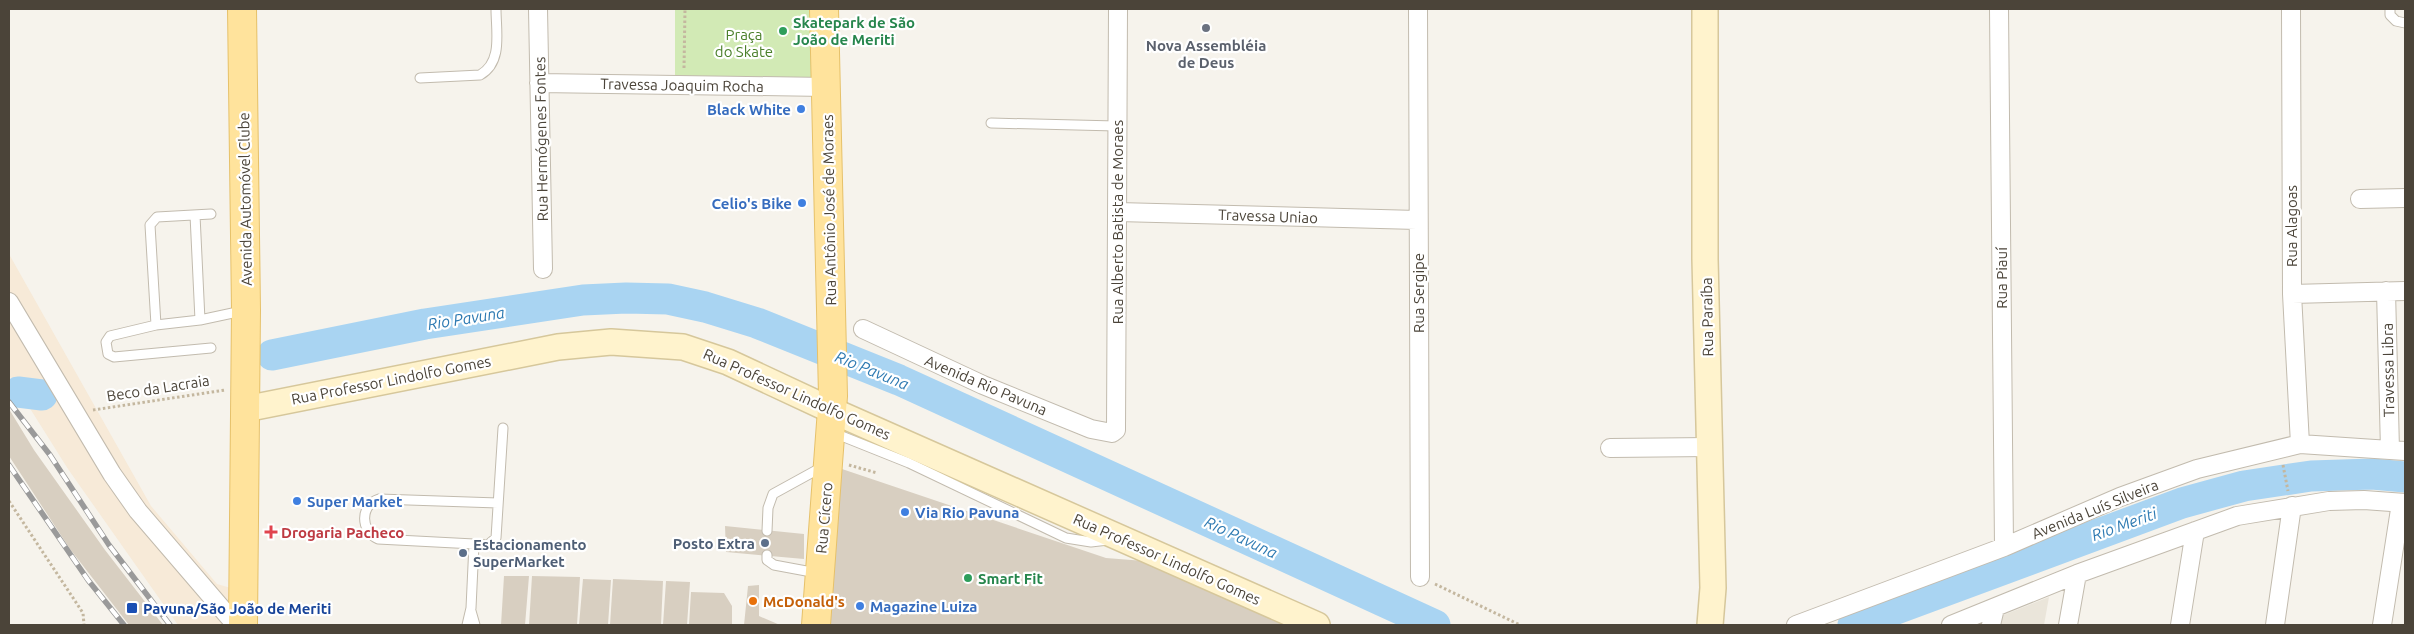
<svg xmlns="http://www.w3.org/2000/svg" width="2414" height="634" viewBox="0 0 2414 634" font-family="Ubuntu,sans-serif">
  <rect width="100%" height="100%" fill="#f6f3ec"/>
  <path fill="#eae5da" d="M2049,597l-5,28h-66z"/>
  <path fill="#f7ead8" d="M9,254l142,252 66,78 14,4 4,37h-57l-110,-156 -59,-94z"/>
  <path fill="#d2eab5" d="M675,9h137v68h-137z"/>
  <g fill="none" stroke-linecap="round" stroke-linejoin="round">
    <path stroke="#a9d4f2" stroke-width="31" d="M272,355l153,-31 158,-24 43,-2 42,1 37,8 52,16 142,57 536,245
      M18,392l24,3
      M1853,625l329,-122 62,-17 67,-10 61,-2 33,3"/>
  </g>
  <path fill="#d8cfc1" d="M9,409l25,41 71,100 58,75h-34l-59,-76 -61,-93z
    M842,469l264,89 51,4 134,63h-462z
    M725,526l79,8v25l-78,-7z
    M504,576h25l-4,49h-24z
    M532,576l48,1 -3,48h-48z
    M583,579l28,1 -3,45h-29z
    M613,579l50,2 -2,44h-51z
    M666,581l24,1 -3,43h-24z
    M759,585v31l21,9h-36l4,-39z
    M691,592l33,1 8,13v19h-43z"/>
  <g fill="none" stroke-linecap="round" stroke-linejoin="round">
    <defs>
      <path id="lane" d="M2390,9v6l6,6 9,2
        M420,78l60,-3c23,-13 16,-43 16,-66
        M991,123l125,3
        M195,215l5,105
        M156,325l-6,-100 7,-8 54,-3
        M211,348l-97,9 -6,-3 -2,-12 4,-6 46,-11 44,-5 42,-9
        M834,433l75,30 157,75 25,4 17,-2
        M767,531l1,-23 5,-14 51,-28
        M474,544l-96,-5c-18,-8 -18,-34 1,-40l119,4
        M767,555v5l7,5 43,8
        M471,611l4,14
        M467,625l4,-17 3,-64 14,1 8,-7 7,-110"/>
      <path id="street" d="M538,9l5,260
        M1418,9l2,568
        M1999,9l5,538
        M2291,9l1,285 8,150
        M539,83l287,4
        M2360,199l45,-1
        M1118,212l299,8
        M2386,291l4,159
        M2292,294l113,-3
        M9,302l103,172 26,37 91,106 12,8
        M863,329l120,56 108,44 21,4 4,-3 2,-421
        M1610,448l100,-1
        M1796,625l208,-78 116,-50 77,-28 103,-25 105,7
        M1951,625l126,-51 160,-58 92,-15 35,-1 41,3
        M1991,625l4,-17
        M2068,625l9,-51
        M2180,625l15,-94
        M2275,625l17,-119
        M2382,625l19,-122"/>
      <path id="secondary" d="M1705,9v250l8,329 -3,37
        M245,409l313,-62 53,-5 72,5 45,15 105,49 484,214"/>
      <path id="primary" d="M242,9l4,301 -3,315
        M816,625l17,-229 -9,-387"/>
    </defs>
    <use href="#lane" stroke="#c2bbae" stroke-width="11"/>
    <use href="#street" stroke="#c2bbae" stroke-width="20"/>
    <use href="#secondary" stroke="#d6c79b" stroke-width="28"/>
    <use href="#primary" stroke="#e6c16a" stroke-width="30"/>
    <path stroke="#c4b79f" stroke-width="3" stroke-dasharray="2.5 2.5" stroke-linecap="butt" d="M684,68l1,-59
      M93,410l132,-20
      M849,465l28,8
      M2283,465l5,26
      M9,501l74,112 1,12
      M1435,584l85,41"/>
    <use href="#lane" stroke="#fff" stroke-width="9"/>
    <use href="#street" stroke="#fff" stroke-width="18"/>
    <use href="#secondary" stroke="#fff3cd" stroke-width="25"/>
    <use href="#primary" stroke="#ffe39c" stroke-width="28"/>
    <defs>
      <path id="rail" d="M9,402l41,53 59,90 61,80
        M9,465l79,115 36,45"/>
    </defs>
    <use href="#rail" stroke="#9a9a9a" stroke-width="5.5"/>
    <use href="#rail" stroke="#fff" stroke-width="4" stroke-dasharray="11" stroke-linecap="butt"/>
  </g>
  <circle fill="#6b7280" stroke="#fff" stroke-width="2" cx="1206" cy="28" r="5"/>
  <g fill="#2e9e5b" stroke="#fff" stroke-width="2">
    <circle cx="783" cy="31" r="5"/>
    <circle cx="968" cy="578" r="5"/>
  </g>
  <g fill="#3f7fe0" stroke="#fff" stroke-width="2">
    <circle cx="801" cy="109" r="5"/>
    <circle cx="802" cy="203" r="5"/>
    <circle cx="297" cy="501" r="5"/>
    <circle cx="905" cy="512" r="5"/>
    <circle cx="860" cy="606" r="5"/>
  </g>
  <path fill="#e0444e" stroke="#fff" stroke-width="2" d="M268.5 524.5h5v5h5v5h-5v5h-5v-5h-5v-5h5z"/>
  <g fill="#5c6f8a" stroke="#fff" stroke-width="2">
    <circle cx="765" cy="543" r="5"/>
    <circle cx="463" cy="553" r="5"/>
  </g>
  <circle fill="#e8710a" stroke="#fff" stroke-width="2" cx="753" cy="601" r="5"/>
  <rect fill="#1a4fb4" stroke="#fff" stroke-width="2" x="126" y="602" width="12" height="12" rx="2.5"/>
  <g text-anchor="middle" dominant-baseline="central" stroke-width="4.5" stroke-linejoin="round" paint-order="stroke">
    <g font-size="15" font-weight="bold" fill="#27864d" stroke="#fff" text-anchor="start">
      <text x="793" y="22">Skatepark de São<tspan x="793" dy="17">João de Meriti</tspan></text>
      <text x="978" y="578">Smart Fit</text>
    </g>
    <g font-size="15" fill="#4a7f2a" stroke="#fff">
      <text x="744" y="34">Praça<tspan x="744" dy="17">do Skate</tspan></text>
    </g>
    <g font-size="15" font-weight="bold" fill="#5b616d" stroke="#fff">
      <text x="1206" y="45">Nova Assembléia<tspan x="1206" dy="17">de Deus</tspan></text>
    </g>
    <g font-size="15" fill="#4b4439" stroke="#fff">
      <text transform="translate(682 85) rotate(1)">Travessa Joaquim Rocha</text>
      <text transform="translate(541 139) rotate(-91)">Rua Hermógenes Fontes</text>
      <text transform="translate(245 199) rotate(-91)">Avenida Automóvel Clube</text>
      <text transform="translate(829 210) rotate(-91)">Rua Antônio José de Moraes</text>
      <text transform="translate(1268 216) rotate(2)">Travessa Uniao</text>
      <text transform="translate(1117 222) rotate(-90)">Rua Alberto Batista de Moraes</text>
      <text transform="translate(2291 226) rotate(-90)">Rua Alagoas</text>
      <text transform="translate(2001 278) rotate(-90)">Rua Piauí</text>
      <text transform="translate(1418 293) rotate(-90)">Rua Sergipe</text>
      <text transform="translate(1707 317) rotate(-91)">Rua Paraíba</text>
      <text transform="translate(2388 370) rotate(-91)">Travessa Libra</text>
      <text transform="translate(391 380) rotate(-11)">Rua Professor Lindolfo Gomes</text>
      <text transform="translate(986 385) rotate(23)">Avenida Rio Pavuna</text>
      <text transform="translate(158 388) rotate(-9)">Beco da Lacraia</text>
      <text transform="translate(797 394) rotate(24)">Rua Professor Lindolfo Gomes</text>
      <text transform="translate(2095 509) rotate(-22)">Avenida Luís Silveira</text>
      <text transform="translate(824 518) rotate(-85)">Rua Cícero</text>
      <text transform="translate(1167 559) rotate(24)">Rua Professor Lindolfo Gomes</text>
    </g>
    <g font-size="15" font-weight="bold" fill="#366cbe" stroke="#fff" text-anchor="start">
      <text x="791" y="109" text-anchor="end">Black White</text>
      <text x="792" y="203" text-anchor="end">Celio's Bike</text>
      <text x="307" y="501">Super Market</text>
      <text x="915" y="512">Via Rio Pavuna</text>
      <text x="870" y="606">Magazine Luiza</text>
    </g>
    <g font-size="15" font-weight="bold" fill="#be3a42" stroke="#fff" text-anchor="start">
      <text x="281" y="532">Drogaria Pacheco</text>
    </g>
    <g font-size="15" font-weight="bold" fill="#4e5e75" stroke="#fff" text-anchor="end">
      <text x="755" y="543">Posto Extra</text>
      <text x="473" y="544" text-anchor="start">Estacionamento<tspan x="473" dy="17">SuperMarket</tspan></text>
    </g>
    <g font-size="15" font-weight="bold" fill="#c56008" stroke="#fff" text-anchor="start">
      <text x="763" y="601">McDonald's</text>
    </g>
    <g font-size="15" font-weight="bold" fill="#164399" stroke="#fff" text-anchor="start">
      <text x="143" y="608">Pavuna/São João de Meriti</text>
    </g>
    <g font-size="16" font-style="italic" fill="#2e7ab2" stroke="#fff">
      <text transform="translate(466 318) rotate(-9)">Rio Pavuna</text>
      <text transform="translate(872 370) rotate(22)">Rio Pavuna</text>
      <text transform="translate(2124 524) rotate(-20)">Rio Meriti</text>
      <text transform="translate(1241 537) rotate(25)">Rio Pavuna</text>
    </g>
  </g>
  <rect width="2414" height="634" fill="none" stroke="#4b4439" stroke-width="20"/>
</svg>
